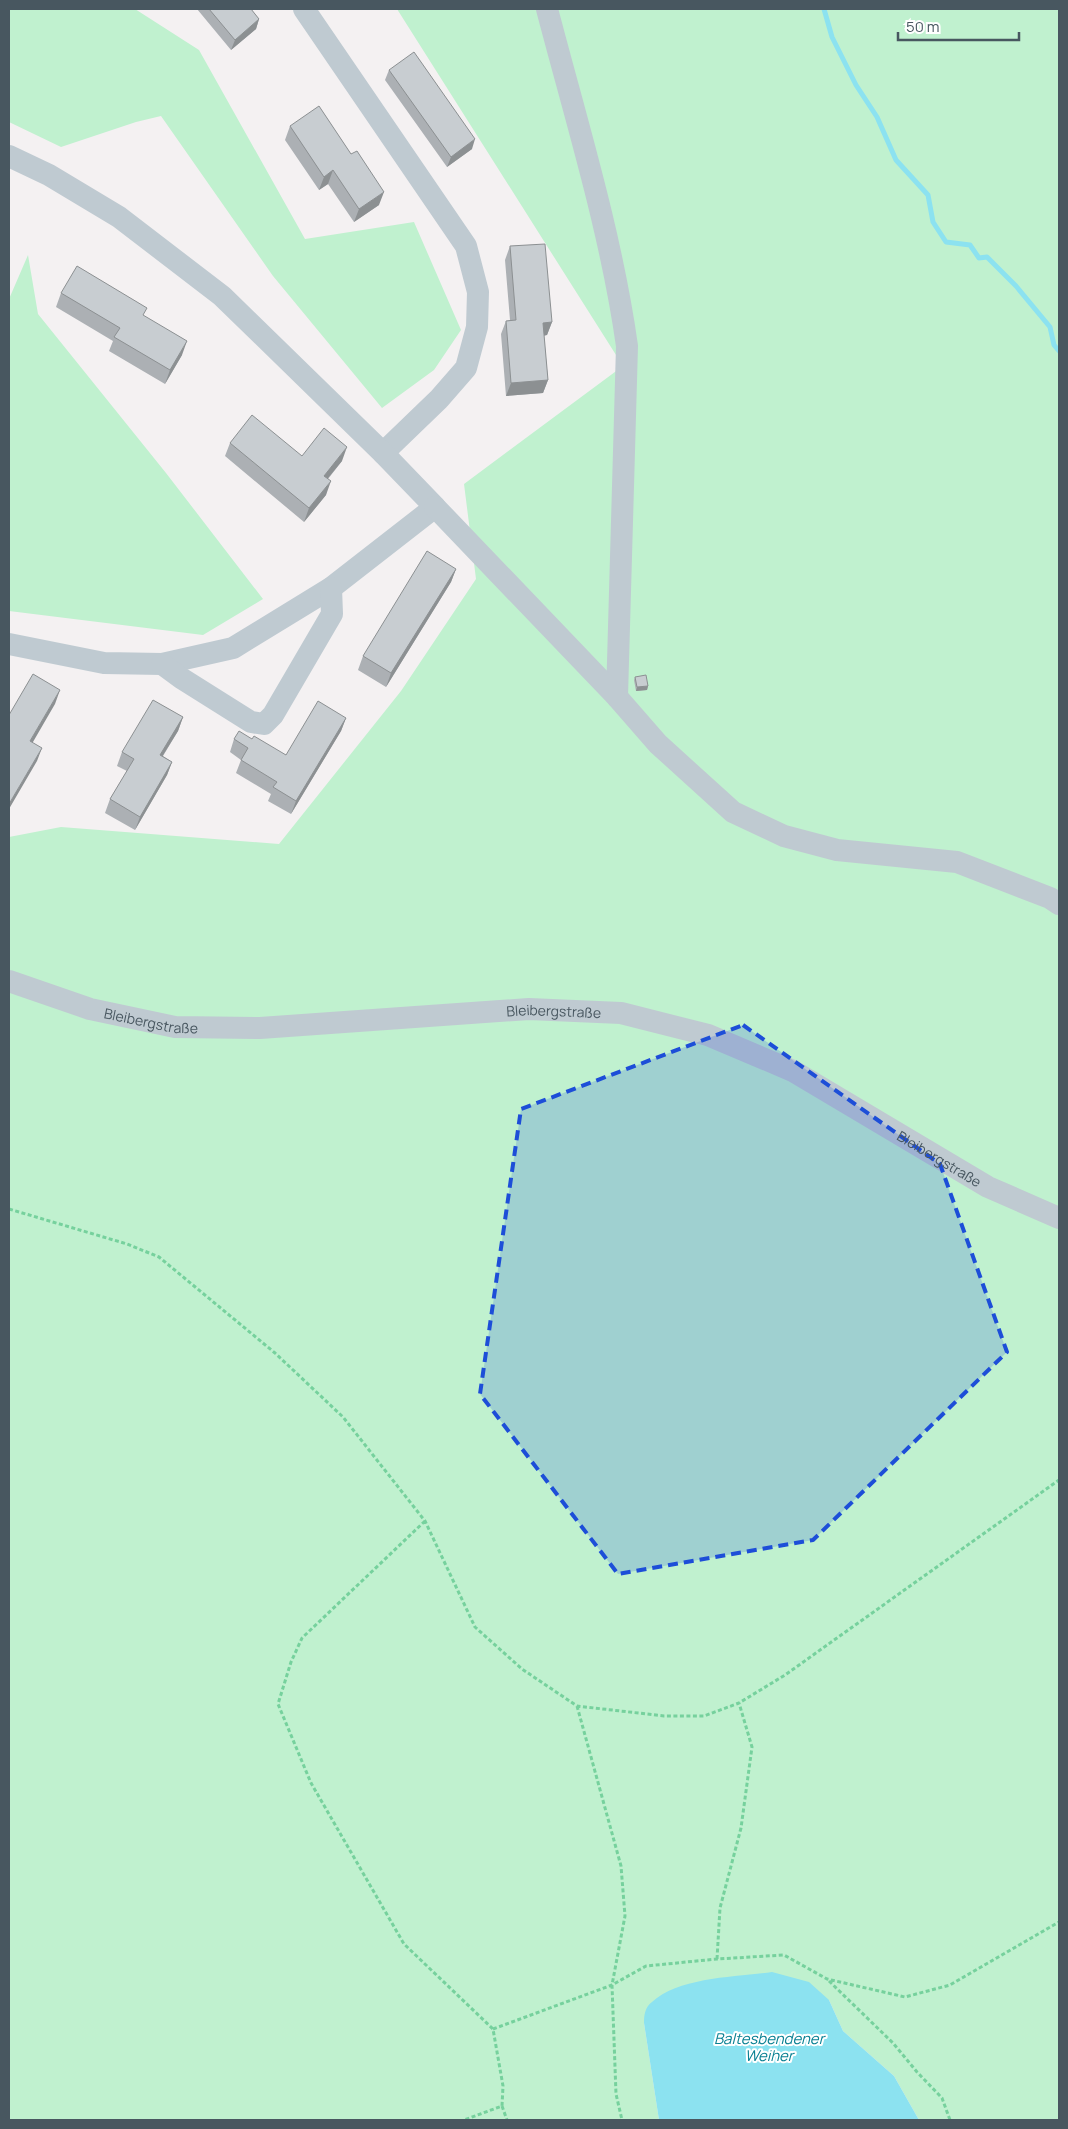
<svg xmlns="http://www.w3.org/2000/svg" width="1068" height="2129" viewBox="0 0 1068 2129" font-family="Manrope,sans-serif">
  <rect width="100%" height="100%" fill="#f4f1f2"/>
  <path fill="#c0f1cf" d="M9,9h126l64,41 106,189 109,-17 47,108 -27,40 -52,38 -109,-132 -112,-160 -25,6 -75,25 -52,-25z
    M397,9h662v2111h-140l-25,-44 -51,-45 -14,-31 -185,23 15,97h-650v-1283l52,-10 218,17 122,-153 75,-112 -12,-95 159,-118z
    M28,255l10,59 128,159 97,126 -60,36 -194,-24v-312z"/>
  <path fill="#8ce2f0" d="M772,1972l37,10 20,18 14,31 51,45 25,44h-260l-15,-97c0,-8 1,-16 8,-21 27,-25 84,-25 120,-30z"/>
  <g fill="none" stroke-linecap="round" stroke-linejoin="round">
    <path stroke="#8ce2f0" stroke-width="5" d="M824,9l8,28 24,48 21,32 19,43 32,35 5,27 13,20 24,3 9,13 8,-1 29,29 34,41 4,18 5,6"/>
    <path stroke="#76d19d" stroke-width="3" stroke-dasharray="4 2.5" stroke-linecap="butt" d="M9,1209l118,35 32,13 116,96 68,64 82,104 50,106 47,42 55,37 87,10h40l35,-13 46,-28 274,-195
      M425,1521l-123,117 -11,24 -13,42 33,79 93,161 89,85 10,57 -1,20 -38,14
      M577,1706l44,160 4,50 -13,69 4,109 6,26
      M717,1959l3,-51 21,-80 11,-81 -13,-44
      M829,1981l64,62 24,29 25,26 8,22
      M493,2029l119,-44 34,-19 71,-7 67,-4 43,24 78,18 45,-12 109,-63
      M502,2106l5,14"/>
    <g stroke="#bfcad1" stroke-width="22">
      <path d="M304,9l162,237 12,46 -1,35 -11,41 -27,31 -56,54"/>
      <path d="M547,9c29,111 64,223 80,337l-10,351"/>
      <path d="M9,156l40,19 70,42 103,79 161,157 52,54 -104,81 -98,60 -71,16 -58,-1 -95,-19"/>
      <path d="M435,507l182,190 41,47 75,68 51,24 53,14 120,12 93,36 9,6"/>
      <path d="M162,664l19,14 70,44 13,2 9,-9 59,-101 -1,-26"/>
      <path id="s1" d="M9,981l81,28 85,18 85,1 269,-19 92,4 87,22 85,36 195,116 71,31"/>
    </g>
  </g>
  <path fill="#acb0b4" d="M197,9h54l8,10 -3,10 -25,21z
    M389,70l83,79 -25,18 -62,-87z
    M290,126l89,79 -25,17 -26,-38 -9,6 -34,-50z
    M510,246l42,76 -5,13 -3,1 4,44 -5,13 -37,3 -5,-62 5,-13 4,-1 -5,-60z
    M61,293l83,23 38,39 -17,29 -56,-33 4,-10 -57,-34z
    M230,443l72,13 40,5 -14,18 -2,16 -22,27 -79,-66z
    M456,569l-5,13 -65,105 -28,-17 5,-14z
    M635,677l13,9 -1,4 -11,1 -2,-11z
    M183,717l-5,14 -15,25 9,6 -5,13 -32,55 -30,-17 5,-14 17,-28 -10,-5 5,-14z
    M346,718l-5,13 -50,83 -23,-13 3,-7 -35,-21 5,-13 -11,-8 4,-13h18l34,16z"/>
  <path fill="#8c9092" d="M259,19l-3,10 -25,21 4,-10z
    M475,139l-3,10 -25,18 4,-10z
    M333,170l-5,14 -9,6 5,-13z
    M384,192l-5,13 -25,17 5,-13z
    M552,322l-5,13 -9,1 5,-13z
    M187,341l-5,14 -17,29 5,-14z
    M548,380l-5,13 -37,3 5,-13z
    M347,447l-5,14 -23,28 5,-13z
    M331,481l-5,14 -22,27 5,-14z
    M456,569l-5,13 -65,105 5,-14z
    M648,686l-1,4 -11,1 1,-4z
    M60,690l-5,14 -29,50 4,-13z
    M183,717l-5,14 -23,37 5,-13z
    M346,718l-5,13 -50,83 5,-13z
    M42,748l-5,13 -28,48v-5z
    M172,762l-5,13 -32,55 5,-13z"/>
  <path fill="#c8cdd1" stroke="#8c9092" d="M209,9h42l8,10 -24,21z
    M414,52l61,87 -24,18 -62,-87z
    M319,106l32,48 6,-3 27,41 -25,17 -26,-39 -9,7 -34,-51z
    M545,244l7,78 -9,1 5,57 -37,3 -5,-62 10,-1 -6,-74z
    M77,266l70,42 -4,7 44,26 -17,29 -56,-33 6,-9 -59,-35z
    M252,415l50,41 22,-28 23,19 -23,29 7,5 -22,27 -79,-65z
    M427,551l29,18 -65,104 -28,-17z
    M33,674l27,16 -30,51 12,7 -33,56v-89z
    M646,675l2,11 -11,1 -2,-10z
    M153,700l30,17 -23,38 12,7 -32,55 -30,-18 24,-40 -12,-7z
    M318,701l28,17 -50,83 -23,-14 4,-5 -36,-22 7,-12 -14,-9 5,-8 13,8 2,-3 32,19z"/>
  <path fill="#1d4ed8" fill-opacity="0.2" stroke="#1d4ed8" stroke-width="4" stroke-dasharray="10 6" stroke-linejoin="round" d="M743,1025l197,139 67,188 -194,188 -195,34 -138,-180 41,-285z"/>
  <g text-anchor="middle" dominant-baseline="central" stroke-width="4" stroke-linejoin="round" paint-order="stroke">
    <g font-size="14" fill="#485760" stroke="#fff">
      <text stroke="none"><textPath href="#s1" startOffset="552">Bleibergstraße</textPath></text>
      <text stroke="none"><textPath href="#s1" startOffset="148">Bleibergstraße</textPath></text>
      <text stroke="none"><textPath href="#s1" startOffset="972">Bleibergstraße</textPath></text>
    </g>
    <g font-size="15" font-style="italic" fill="#0a8193" stroke="#fff">
      <text x="769" y="2038">Baltesbendener<tspan x="769" dy="17">Weiher</tspan></text>
    </g>
  </g>
  <rect width="1068" height="2129" fill="none" stroke="#485760" stroke-width="20"/>
  <path d="M898 32v8h121v-8" fill="none" stroke="#485760" stroke-width="2.5"/>
  <text x="906" y="32" font-size="15" fill="#485760" stroke="#ffffff" stroke-width="4" paint-order="stroke">50 m</text>
</svg>
